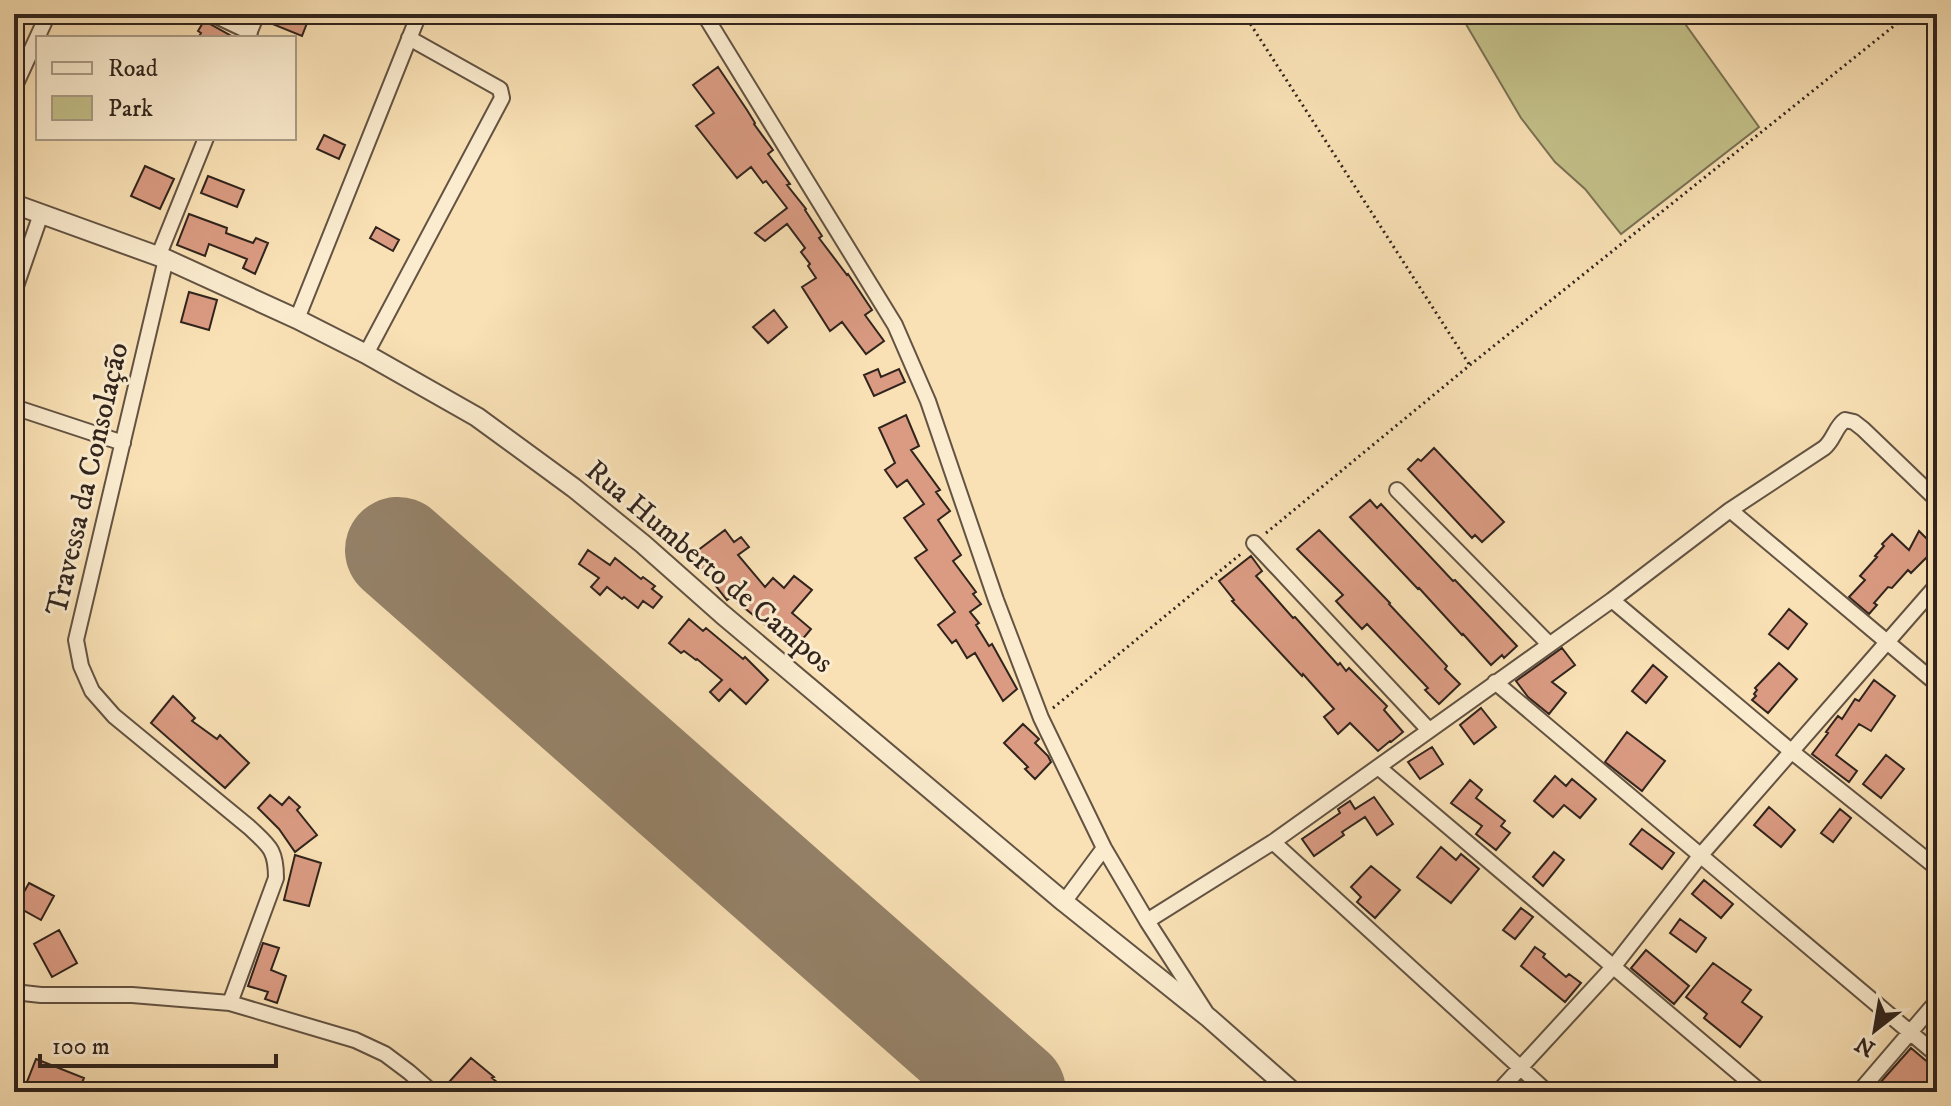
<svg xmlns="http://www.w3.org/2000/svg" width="1951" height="1106" viewBox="0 0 1951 1106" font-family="'IM FELL DW Pica',serif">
  <rect width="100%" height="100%" fill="#f9e1b5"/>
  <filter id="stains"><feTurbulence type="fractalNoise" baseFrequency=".0025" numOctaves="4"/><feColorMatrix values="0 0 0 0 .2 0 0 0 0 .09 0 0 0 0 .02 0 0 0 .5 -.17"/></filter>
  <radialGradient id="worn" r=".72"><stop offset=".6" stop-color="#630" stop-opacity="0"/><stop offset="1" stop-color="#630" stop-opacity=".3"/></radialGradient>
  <path fill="#c4c18a" stroke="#7a7254" stroke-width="2" d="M1460,14h218l81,113 -138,107 -36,-45 -30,-27 -34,-44z"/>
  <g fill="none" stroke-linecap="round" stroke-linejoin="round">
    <path stroke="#958269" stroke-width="106" d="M398,550l615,542"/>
  </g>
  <path fill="#da9b82" stroke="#31241d" stroke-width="2" d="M267,14h18l22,9 -5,13 -37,-15z
    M204,21l4,2 27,15h-37l3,-5 -3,-2z
    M718,67l29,43 8,13 -1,1 19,26 -5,4 22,30 -3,1 19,24 -1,1 17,26 -3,2 28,37 1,-1 24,36 -7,5 19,26 -18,13 -24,-32 -12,9 -28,-44 14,-9 -8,-12 2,-2 -9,-12 4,-4 -18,-24 -22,17 -10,-8 32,-25 -21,-27 -3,2 -12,-16 -14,11 -41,-52 18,-13 -21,-28z
    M324,135l21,10 -6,14 -22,-10z
    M145,166l29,13 -14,30 -29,-13z
    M208,176l36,14 -7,17 -36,-14z
    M189,214l38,14 -1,5 27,10 3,-5 12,5 -13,31 -12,-6 4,-9 -38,-15 -4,12 -28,-11z
    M376,227l23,13 -6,11 -23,-13z
    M189,292l28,8 -8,30 -28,-8z
    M774,310l13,17 -19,16 -15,-16z
    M878,369l3,8 18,-8 6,13 -31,14 -10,-21z
    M906,415l13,31 -8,4 29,40 -4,2 14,19 -12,9 23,35 -8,6 23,31 -3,2 8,10 -11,8 9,11 -3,2 13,21 3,-2 25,45 -14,12 -28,-48 -8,5 -11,-18 -4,3 -14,-18 17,-13 -40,-54 12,-8 -23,-32 20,-14 -17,-24 -10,7 -12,-17 10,-7 -16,-35z
    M1434,448l70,74 -22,20 -7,-7 -3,3 -64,-69 10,-10 3,2z
    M1370,500l7,8 4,-4 72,77 2,-1 62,66 -13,12 -2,-3 -11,10 -28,-31 -1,1 -43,-47 -1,1 -68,-72z
    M725,530l9,12 7,-5 8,10 -11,8 27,32 8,-9 11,10 10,-12 18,14 -20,23 19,16 -15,18 -22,-15 -43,-35 -4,3 -27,-34 -3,2 -8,-11z
    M1319,530l71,73 -1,1 58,62 -2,3 15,15 -21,20 -14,-14 3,-2 -61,-64 -5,5 -15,-16 -11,-12 7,-6 -46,-46z
    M1919,531l18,18v17l-10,-9 -16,16 -3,-3 -16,18 -4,-1 -14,16 3,2 -8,9 -20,-17 16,-17 -5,-4 17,-19 -2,-1 9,-10 -2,-2 10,-10 17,16z
    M588,550l22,15 5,-7 26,21 2,-2 12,9 -3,3 10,8 -9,11 -10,-7 -5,7 -14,-11 -2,2 -15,-12 -7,8 -9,-8 8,-9 -20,-14z
    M1251,556l11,15 -6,5 23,26 14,16 2,-1 43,48 2,-2 6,8 3,-3 38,38 -3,4 19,22 -12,10 -1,-1 -12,10 -28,-28 -12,11 -14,-17 10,-8 -31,-35 -1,2 -70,-75 2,-1 -15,-19z
    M1789,609l18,15 -19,25 -19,-15z
    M689,619l14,12 3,-3 37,31 2,-2 23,23 -22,24 -16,-15 -11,12 -9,-9 12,-12 -25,-21 -1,1 -12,-9 -3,2 -12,-10z
    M1562,648l13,17 -23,17 14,11 -17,21 -21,-17 -12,-16z
    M1779,663l18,16 -29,34 -16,-13 4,-4 -2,-2 3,-4 -2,-2z
    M1653,665l14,12 -21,26 -14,-12z
    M1874,680l21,16 -24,35 -12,-7 -23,31 21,16 -8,11 -37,-28 16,-21 -2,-1 12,-16 4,3 13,-20 4,2z
    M173,696l22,22 -3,3 25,18 3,-4 29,28 -24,25 -74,-65z
    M1481,708l15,19 -22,17 -14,-19z
    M1023,724l16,15 -4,4 13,13 3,6 -16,17 -10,-10 3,-2 -24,-24z
    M1627,732l38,29 -23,30 -37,-29z
    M1432,747l11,17 -23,15 -12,-17z
    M1886,755l18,14 -23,29 -18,-14z
    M1555,776l11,10 6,-7 24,20 -16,19 -16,-13 -11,12 -19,-16z
    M1470,780l12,10 -6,8 29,23 -4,5 9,7 -14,17 -20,-16 6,-8 -31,-23z
    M270,795l12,10 7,-8 11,10 -3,3 20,25 -22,17 -16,-23 -21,-21z
    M1374,797l19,27 -16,11 -12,-18 -23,15 2,3 -30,21 -12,-17 38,-26 -2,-4 12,-8 5,8z
    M1769,807l26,23 -14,17 -27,-22z
    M1840,809l11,9 -18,24 -12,-9z
    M1642,829l32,24 -12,16 -32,-25z
    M1441,847l15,13 5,-6 18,15 -28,34 -34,-26z
    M1554,852l10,8 -21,26 -10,-9z
    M295,855l26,8 -12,43 -25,-6z
    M1371,866l29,24 -25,28 -18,-16 4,-5 -10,-10z
    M1704,880l29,24 -12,14 -29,-24z
    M29,883l25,13 -13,24 -25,-14z
    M1521,908l12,9 -18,22 -12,-9z
    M1680,919l26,19 -10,14 -26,-19z
    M59,930l18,33 -25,14 -18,-33z
    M263,943l16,5 -8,22 15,6 -9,27 -12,-4 3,-7 -20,-6z
    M1535,947l10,7 -2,3 23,20 3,-3 12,9 -16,19 -44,-36z
    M1646,950l43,36 -15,18 -43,-36z
    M1713,963l38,27 -9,12 20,15 -22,30 -36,-29 3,-4 -21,-17z
    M1911,1048l26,22v22h-48l-10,-8z
    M471,1058l23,19 -2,1 17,14h-46l-13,-11z
    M36,1059l48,19 -6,14h-55z"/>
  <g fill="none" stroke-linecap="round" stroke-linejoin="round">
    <defs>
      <path id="minor" d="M212,14l38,18
        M704,14l191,311 33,76 68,199 45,118 63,130 43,73 58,90
        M247,38l10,-24
        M14,88l34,-74
        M158,257l48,-119
        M166,259l-90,381 5,26 11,25 22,25 135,111c20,19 27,22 27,51l-46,125
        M14,292l27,-78
        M297,319l122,-305
        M366,354l136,-256 -2,-9 -91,-51
        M14,407l109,36
        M1397,490l152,154
        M1730,510l207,174
        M1254,543l175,187
        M1612,600l179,151 146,117
        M1495,682l442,373
        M1378,767l383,325
        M1273,842l274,250
        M1064,902l40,-54
        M1147,921l126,-79 339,-242 118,-90 94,-62c10,-8 11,-21 21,-28l9,2 9,7 74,71
        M14,992l27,3h91l98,8 125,37 30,14 24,18 23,20
        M1498,1092l116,-126 86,-110 237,-271
        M1859,1092l78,-91"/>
      <path id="tertiary" d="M14,204l152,55 131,60 69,35 111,63 97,71 69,56 79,70 342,288 145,116 84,74"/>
    </defs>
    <use href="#minor" stroke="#635343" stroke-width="18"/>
    <use href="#tertiary" stroke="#635343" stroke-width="22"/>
    <path stroke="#31241d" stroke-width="3" stroke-dasharray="2 4" stroke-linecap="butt" d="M1244,14l225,350
      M1266,533l204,-168 439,-351
      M1053,708l189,-155"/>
    <use href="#minor" stroke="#fbeccf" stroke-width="14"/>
    <use href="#tertiary" stroke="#fbeccf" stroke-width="18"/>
  </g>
  <g text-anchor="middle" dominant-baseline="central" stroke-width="6" stroke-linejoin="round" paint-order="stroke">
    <g font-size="30" fill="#31241d" stroke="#fbeccf">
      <text transform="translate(88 479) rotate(-77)">Travessa da Consolação</text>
      <text transform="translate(709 567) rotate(40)">Rua Humberto de Campos</text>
    </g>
  </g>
  <rect width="1951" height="1106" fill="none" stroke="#f9e1b5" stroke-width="48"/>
  <rect x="16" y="16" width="1919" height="1074" fill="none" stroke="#31241d" stroke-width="4"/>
  <rect x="24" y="24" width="1903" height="1058" fill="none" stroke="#31241d" stroke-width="2"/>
  <rect x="36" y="36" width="260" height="104" fill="#fbeccf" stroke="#aa9c88" stroke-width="2"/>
  <rect x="52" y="62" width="40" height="12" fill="#fbeccf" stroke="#aa9c88" stroke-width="2"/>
  <text x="108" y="76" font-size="24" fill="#31241d">Road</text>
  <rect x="52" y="96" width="40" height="24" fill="#c4c18a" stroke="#aa9c88" stroke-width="2"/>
  <text x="108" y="116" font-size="24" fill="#31241d">Park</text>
  <g transform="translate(1875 1030) rotate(211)" stroke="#fbeccf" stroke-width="6" paint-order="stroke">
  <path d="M0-6L14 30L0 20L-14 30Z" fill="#31241d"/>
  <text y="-12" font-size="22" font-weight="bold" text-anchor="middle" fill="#31241d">N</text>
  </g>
  <path d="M40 1054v12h236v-12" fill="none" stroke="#31241d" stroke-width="4"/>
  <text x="52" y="1054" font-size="24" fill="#31241d" stroke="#fbeccf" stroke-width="6" paint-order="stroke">100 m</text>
  <rect width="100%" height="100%" filter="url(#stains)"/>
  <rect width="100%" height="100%" fill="url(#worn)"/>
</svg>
